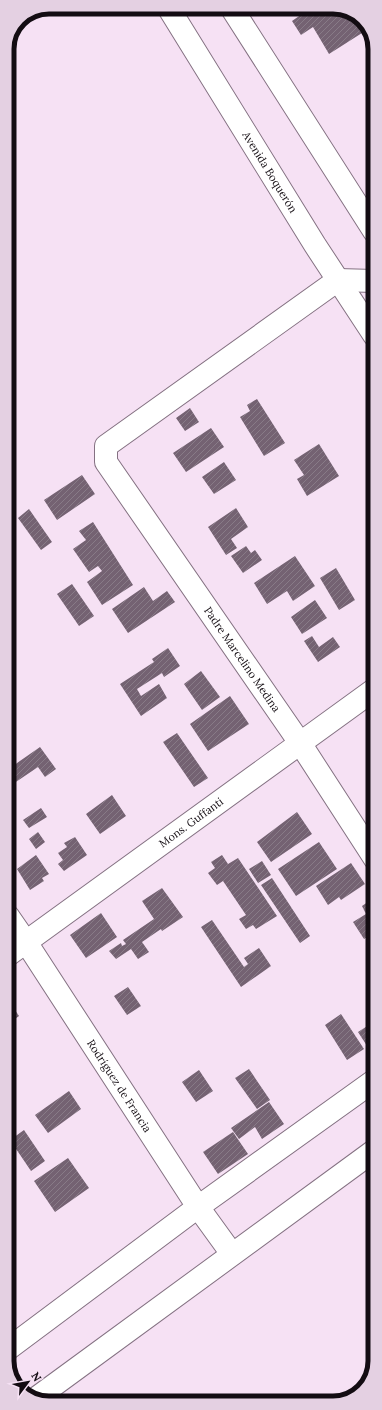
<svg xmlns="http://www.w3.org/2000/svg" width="382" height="1410" viewBox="0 0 382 1410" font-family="Lora,serif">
  <defs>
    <pattern id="building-hatch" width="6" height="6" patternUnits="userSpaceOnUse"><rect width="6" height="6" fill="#746272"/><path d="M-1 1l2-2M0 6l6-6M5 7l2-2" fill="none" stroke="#887b87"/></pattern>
  </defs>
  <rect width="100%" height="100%" fill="#f6e1f4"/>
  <path fill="url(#building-hatch)" d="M302,7h36l10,5 14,21 -33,21 -16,-27 -12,8 -9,-14 13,-9z
    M257,399l28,44 -21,13 -24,-39 10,-6 -3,-6z
    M190,408l9,14 -14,9 -9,-13z
    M211,428l13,19 -38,25 -13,-19z
    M319,444l20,32 -32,20 -10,-17 7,-4 -10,-15z
    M224,462l12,18 -22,14 -12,-17z
    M82,475l13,19 -38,26 -13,-20z
    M236,508l12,19 -17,12 6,9 -11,7 -18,-28z
    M29,509l23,33 -11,8 -23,-32z
    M93,522l40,63 -31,20 -15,-23 15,-11 -4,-5 -9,6 -16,-23 13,-9 -7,-9z
    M246,546l5,7 4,-3 7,10 -19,13 -12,-17z
    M295,556l20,30 -22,15 -6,-10 -20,13 -13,-21z
    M336,568l19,32 -16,10 -19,-32z
    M72,584l22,32 -15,10 -22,-32z
    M144,587l9,14 14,-10 8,11 -47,31 -16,-24z
    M315,600l12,18 -25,16 -11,-17z
    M312,636l7,11 14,-10 7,10 -22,15 -14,-21z
    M168,648l12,18 -16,11 -2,-4 -25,16 4,7 18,-12 8,14 -26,18 -21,-32 34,-22 -2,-3z
    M201,671l19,26 -18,13 -18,-26z
    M230,696l19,28 -41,27 -18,-27z
    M7,711l8,11 -8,5z
    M177,733l31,45 -14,9 -31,-45z
    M40,747l16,22 -11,8 -7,-10 -31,21v-18z
    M112,795l14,21 -26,18 -14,-20z
    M41,808l6,9 -18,11 -6,-8z
    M297,812l15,22 -41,28 -14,-20z
    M38,832l7,10 -9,7 -7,-10z
    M75,837l12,18 -23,16 -6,-7 5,-4 -5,-7 9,-6 -3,-4z
    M319,842l18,27 -41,27 -18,-27z
    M36,855l13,19 -7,4 2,3 -14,9 -13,-21z
    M222,855l6,9 10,-6 39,58 -21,13 -3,-4 -7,4 -7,-10 7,-4 -23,-34 -6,4 -9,-12 7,-5 -4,-6z
    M262,861l9,14 -13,8 -9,-14z
    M351,863l14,21 -24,16 -2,-3 -11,8 -12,-19z
    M272,878l38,58 -10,7 -39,-58z
    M162,888l21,29 -21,14 -1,-2 -19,13 7,10 -11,7 -7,-10 -15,10 -7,-8 12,-8 1,3 4,-2 -3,-4 31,-21 -12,-18z
    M375,897v35l-11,7 -11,-17 13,-8 -4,-8z
    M101,913l16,24 -31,21 -16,-23z
    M212,920l32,47 4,-3 -4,-6 15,-10 12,18 -30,21 -40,-60z
    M128,987l13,19 -14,9 -13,-19z
    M9,1001l10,15 -11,8v-21z
    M341,1014l23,35 -17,11 -22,-35z
    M375,1021v24l-6,4 -11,-17z
    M249,1069l21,31 -13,9 -22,-31z
    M199,1070l14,21 -17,11 -14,-20z
    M69,1091l12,18 -33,24 -13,-18z
    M269,1102l15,22 -22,15 -7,-12 -16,12 -8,-11z
    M24,1130l21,31 -14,10 -21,-31z
    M233,1132l15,22 -30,20 -15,-22z
    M68,1158l21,30 -34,24 -21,-31z"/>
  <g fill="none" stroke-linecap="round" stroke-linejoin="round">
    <defs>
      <g id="minor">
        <path id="s1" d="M168,7l147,238 59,90"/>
        <path d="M231,7l143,224"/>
        <path id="s2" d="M374,281l-36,-1 -232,166v16l194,281 75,116"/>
        <path id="s3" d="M8,916l18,26 172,265 34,47"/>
        <path id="s4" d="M8,955l367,-266"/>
        <path d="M8,1349l190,-142 177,-127"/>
        <path d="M35,1399l340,-249"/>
      </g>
    </defs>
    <use href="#minor" stroke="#847182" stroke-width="24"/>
    <use href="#minor" stroke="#fff" stroke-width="22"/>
  </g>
  <g text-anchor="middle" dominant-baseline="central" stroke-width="3.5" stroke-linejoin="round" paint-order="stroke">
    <g font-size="11" fill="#130c12" stroke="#f6e1f4">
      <text stroke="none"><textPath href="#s1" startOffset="194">Avenida Boquerón</textPath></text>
      <text stroke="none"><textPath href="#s2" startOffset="577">Padre Marcelino Medina</textPath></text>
      <text stroke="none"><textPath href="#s4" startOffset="226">Mons. Guffanti</textPath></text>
      <text stroke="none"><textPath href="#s3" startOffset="203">Rodríguez de Francia</textPath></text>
    </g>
  </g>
  <path d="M0 0H382V1410H0ZM49 14H333A35 35 0 0 1 368 49V1361A35 35 0 0 1 333 1396H49A35 35 0 0 1 14 1361V49A35 35 0 0 1 49 14Z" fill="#e4d0e2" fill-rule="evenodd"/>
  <path fill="none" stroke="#130c12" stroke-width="5" d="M49 14H333A35 35 0 0 1 368 49V1361A35 35 0 0 1 333 1396H49A35 35 0 0 1 14 1361V49A35 35 0 0 1 49 14Z"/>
  <g transform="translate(28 1382) rotate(58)" stroke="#f6e1f4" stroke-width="3" paint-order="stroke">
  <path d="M0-3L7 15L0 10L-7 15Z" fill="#130c12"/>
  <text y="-6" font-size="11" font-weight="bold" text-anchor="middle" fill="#130c12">N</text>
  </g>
</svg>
